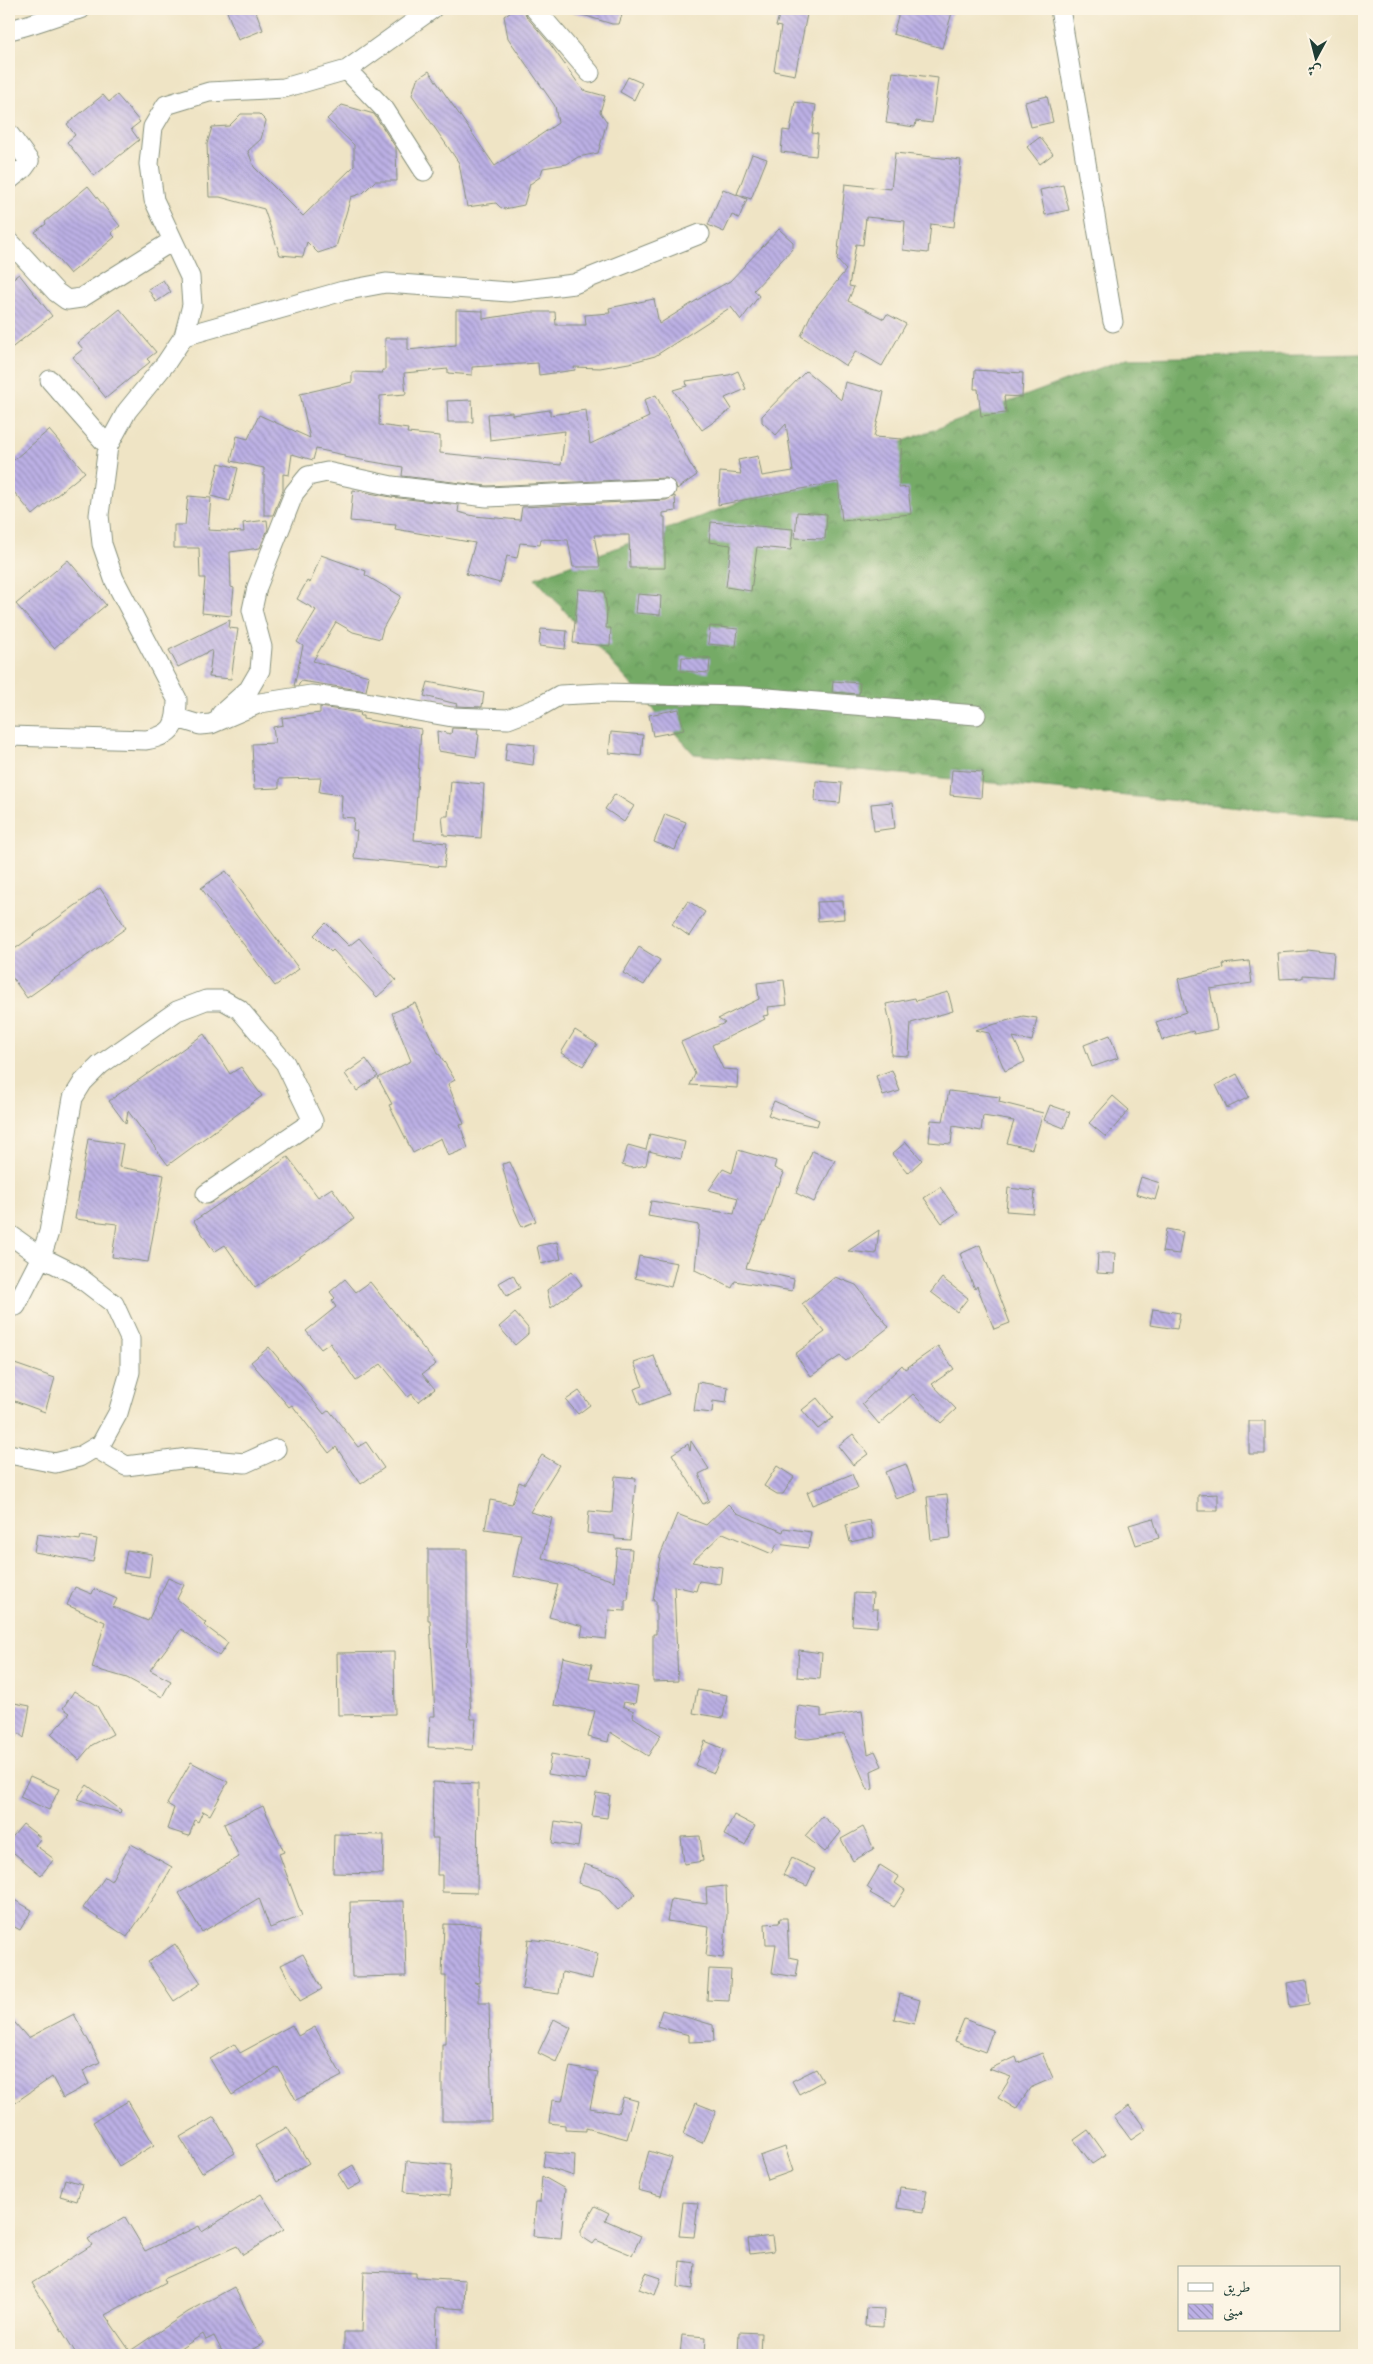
<svg xmlns="http://www.w3.org/2000/svg" width="1373" height="2364" viewBox="0 0 1373 2364" font-family="'EB Garamond',Amiri,serif">
  <defs>
    <pattern id="forest-crowns" width="20" height="18" patternUnits="userSpaceOnUse" patternTransform="scale(1.25)"><rect width="20" height="18" fill="#74aa66"/><path d="M2 6a3 3 0 1 1 6 0M12 15a3 3 0 1 1 6 0" fill="none" stroke="#5f8c55"/></pattern>
    <pattern id="building-back-hatch" width="6" height="6" patternUnits="userSpaceOnUse" patternTransform="scale(1.25)"><rect width="6" height="6" fill="#bcb0e5"/><path d="M-1 5l2 2M0 0l6 6M5-1l2 2" fill="none" stroke="#9890ba"/></pattern>
  </defs>
  <rect width="100%" height="100%" fill="#fcf5e5"/>
  <filter id="ink" filterUnits="userSpaceOnUse"><feTurbulence type="fractalNoise" baseFrequency=".02" numOctaves="2"/><feDisplacementMap in="SourceGraphic" scale="10" xChannelSelector="R" yChannelSelector="G"/><feConvolveMatrix kernelMatrix="1 2 1 2 8 2 1 2 1" color-interpolation-filters="sRGB"/></filter>
  <filter id="wash" filterUnits="userSpaceOnUse"><feTurbulence type="fractalNoise" baseFrequency=".0096" numOctaves="4" result="noise"/><feDisplacementMap in="SourceGraphic" scale="20" xChannelSelector="R" yChannelSelector="G"/><feGaussianBlur stdDeviation="1.12" result="paint"/><feColorMatrix in="noise" values="0 0 0 0 0 0 0 0 0 0 0 0 0 0 0 0 0 1.4 0 .05"/><feComposite in="paint" operator="in"/></filter>
  <g filter="url(#wash)">
    <rect width="100%" height="100%" fill="#efe4c5"/>
    <path fill="url(#forest-crowns)" stroke="#4a744d" d="M1364,354v465l-670,-65 -159,-176 592,-220z"/>
    <g id="blocks">
      <path fill="url(#building-back-hatch)" d="M226,9h29l8,21 -25,10z
        M514,9h10l2,7 24,28 33,46 22,6 -5,16 7,10 -9,31 -20,4 -11,7 -24,4 -3,9 -10,7 -6,21 -20,4 -4,-2 -4,-4 -29,4 -8,-44 -47,-68 5,-16 12,-8 66,95 63,-43 -3,-17 -47,-68 -4,-22z
        M573,9h51l-5,15h-7l-39,-12z
        M781,9h27l-13,66 -21,-4 7,-44 -5,-1z
        M900,9h53l-11,39 -49,-14z
        M893,72l45,6 -6,45 -16,-2 -1,6 -29,-4z
        M628,77l14,6 -8,17 -14,-8z
        M103,95l6,7 8,-7 23,27 -9,7 8,11 -45,36 -27,-34 8,-7 -8,-11z
        M1047,96l6,26 -22,5 -6,-25z
        M795,102l21,3 -4,28 6,1 -2,22 -35,-4 2,-22 7,1z
        M342,105l32,9 2,3 20,31 1,33h-22l-12,12 -12,4 -15,50 -18,6 -11,-11 -4,15 -23,-2 -16,-46 -44,-12h-11l-2,-53 5,-17 17,-1 12,-12h18l7,7 -5,18 -13,12 6,16 49,49 51,-50v-21l-27,-26z
        M1040,137l13,17 -13,10 -13,-17z
        M895,153l66,7 -7,67 -23,-3 -3,29 -25,-3 2,-29 -39,-4 -3,28 -7,-1 -7,42 5,1 -6,14 36,18 3,-5 19,10 -24,42 -26,-15 -10,15 -45,-30 11,-24 34,-42 -9,-10 8,-76 46,5z
        M752,154l15,5 -16,40 -14,-5z
        M1063,185l6,25 -24,5 -5,-25z
        M88,186l32,40 -9,7 4,4 -45,37 -35,-42 11,-8 -1,-2z
        M723,189l24,10 -8,19 -7,-3 -8,17 -16,-7z
        M779,229l14,13v6l-39,42 5,6 -18,24 -10,-13 -76,49 -26,7 -29,5 -26,-1 1,3 -36,5 -1,-12 -66,4v8l-24,-2v-4l-44,4 2,21 -26,2 -1,29 29,4 -1,4 33,3v17l121,12 4,-34 -75,9 -2,-26 24,-2v3l38,-5v5l36,-5 4,34 59,-27 -5,-17 12,-5 34,69 7,11 -20,14 -2,-6 -9,-5 -179,8 -85,-10 1,-9 -59,-10v-2l-28,-6 -3,11 -21,-6 -3,21 -6,-1v16l-10,25h-9v-47l-33,-7 6,-25 11,3 11,-24 51,23 -10,-44 52,-12v-10l31,1 -1,-3h3v-32h23v12l48,-5v-35l27,1v8l46,-7h26l1,13h30l-1,-10 25,-2 -1,-5 45,-9 5,25 51,-32 20,-11z
        M19,274l33,42 -43,34v-69z
        M163,280l8,12 -15,10 -8,-13z
        M120,309l36,43 -9,7 3,3 -44,36 -33,-41 10,-8 -5,-6z
        M975,370l48,3 -1,24 -18,-1 2,17 -25,3 -3,-27h-4z
        M738,371l8,18 -21,9 7,11 -30,21 -29,-40 14,-4 -1,-5 43,-6z
        M806,371l35,29 4,-18 39,10 -10,45 28,2 -3,49 9,-1 3,27 -69,7 -4,-39 -120,23 2,-33 21,2 -3,-14 20,-4 4,20 31,-5 -7,-47 -10,11 -14,-13v-6z
        M472,400l1,22h-25l-1,-21z
        M49,430l36,42 -52,43 -24,-29v-22z
        M219,463l19,5 -8,33 -19,-5z
        M353,490l38,7 68,8 -1,7 16,4 46,4 2,-13 144,-7 9,-4 1,15 -13,2v4h2v51h-35l-1,-33h-35l6,32h-27l-5,-27 -27,-1 -1,6 -20,-2 -3,15 -10,-2 -7,27 -34,-9 9,-31 -80,-14 1,-4 -46,-4z
        M188,496l23,2 -3,32 36,2 -1,-9 24,-3 1,9 -8,19 -30,4 1,35 3,1 -3,28 -29,-3 3,-35h-5l-1,-30h-25v-23h11z
        M797,512l30,2 -2,25 -30,-1z
        M711,522l82,7 -2,21 -34,-3 -6,44 -25,-4 5,-42 -22,-3z
        M321,555l45,16 -1,4 36,21 -18,32 -3,11 -27,-7 -17,-10 -23,39 56,15 -3,15 -65,-10 -3,5h-4l9,-40 -6,-4 19,-32 -19,-11 10,-18 3,2z
        M68,560l38,45 -52,43 -38,-44z
        M578,589l26,2 3,18 -1,19h5l-1,18 -37,-3z
        M638,594l23,2 -1,19 -24,-2z
        M230,620l-1,8 9,1 -7,50 -22,-2 3,-27 -34,17 -9,-17z
        M710,626l28,3 -2,18 -28,-3z
        M541,629l26,2 -2,18 -26,-3z
        M682,657l28,1 -1,15 -28,-2z
        M833,681l27,2 -1,11 -27,-2z
        M428,682l56,11 -2,14 -26,-1 1,-2 -33,-8z
        M320,707l41,6 -1,3h3v3l58,10 -7,111 33,3 -3,24 -90,-9 3,-27 -4,-1 1,-12 -13,-1 1,-22 -23,-3 2,-14 -42,1v9l-25,1 -2,-45 23,-1 -2,-16 10,-2 -1,-7 38,-5z
        M679,709l5,21 -31,6 -4,-21z
        M452,728l26,1 -1,5 2,1 -3,22 -38,-6 -1,-20 14,3z
        M611,732l32,3 -2,21 -32,-3z
        M507,742l28,3 -2,20 -28,-4z
        M952,770l31,2 -2,26 -31,-3z
        M451,781l33,3 -3,54 -37,-3 -2,-19h6z
        M816,781l26,2 -2,20 -25,-2z
        M615,794l19,12 -10,16 -19,-13z
        M892,802l3,26 -21,3 -3,-27z
        M665,814l21,8 -11,28 -21,-8z
        M226,871l73,98 -24,17 -74,-98z
        M100,888l26,40 -99,70 -18,-25v-20z
        M688,901l17,11 -16,24 -17,-12z
        M843,901l1,18 -26,2 -1,-19z
        M326,923l23,23 10,-8 37,42 -19,17 -44,-47 -2,2 -17,-17z
        M639,947l21,13 -16,25 -21,-12z
        M1306,949l28,3 -2,25 -30,-2v3l-22,1 -2,-26 28,-2z
        M1249,961l3,22 -42,6 7,40 -23,5 -1,-3 -31,9 -6,-18 30,-10 -8,-33 46,-11 -1,-4z
        M784,980l3,25 -19,2 1,8 -6,1 2,3 -53,26 11,24 15,1 -1,18 -47,-3 5,-11 -14,-32 44,-19 -7,-4 41,-20 -2,-16z
        M948,992l5,19 -42,12 -2,33 -18,-1 1,-23 -6,-28 29,-6 1,3z
        M415,1003l24,52h1l15,25 -7,4 16,40 -4,1 8,23 -20,8 -7,-18 -28,15 -24,-48 3,-1 -14,-26 33,-17 -19,-48z
        M1023,1016l14,2 -5,23 -19,-4 12,25 -20,9 -16,-38 -14,-3z
        M575,1030l22,14 -14,22 -22,-13z
        M204,1034l26,40 11,-7 21,29 -94,69 -40,-54 -2,13 -17,-23z
        M1110,1035l8,23 -26,9 -8,-22z
        M366,1059l12,17 -21,15 -12,-17z
        M892,1070l8,21 -17,5 -7,-20z
        M1237,1074l12,23 -22,11 -11,-23z
        M949,1091l51,6 -1,5 44,11 -11,36 -25,-6 7,-22 -31,-5 -2,15 -28,-5 -2,18 -22,-2 2,-22 12,1z
        M1113,1096l16,14 -23,27 -17,-14z
        M774,1101l45,19 -2,6 -39,-7 -10,-4z
        M1050,1105l20,7 -6,16 -20,-8z
        M650,1134l35,8 -4,17 -32,-8 -3,14 -14,3 -10,-3 6,-20 18,5z
        M88,1139l35,5 -4,23 45,8 -16,87 -36,-5 5,-33 -42,-5z
        M906,1142l16,18 -14,13 -16,-19z
        M738,1150l38,11 -2,7 10,5 -6,14 -2,-1 -11,36h-2l-17,46 48,11 -2,12 -57,-10 -3,7 -37,-18 4,-45 -51,-9 3,-15 83,13 4,-16 -29,-8 14,-21 9,4z
        M812,1151l23,9 -21,42 -18,-9z
        M288,1157l30,40 14,-9 22,31 -99,69 -30,-43 -11,7 -20,-31z
        M510,1162l26,59 -14,6 -10,-23 -10,-40z
        M1141,1177l19,6 -5,17 -19,-6z
        M940,1187l18,25 -16,11 -18,-25z
        M1008,1188l27,3 -2,22 -27,-2z
        M1166,1229l17,3 -4,22 -17,-2z
        M879,1230l-3,24 -28,-3z
        M557,1242l4,17 -20,5 -4,-18z
        M980,1245l30,78 -16,6 -17,-43 -2,3 -15,-35z
        M1098,1253h17l-1,21 -17,-1z
        M639,1256l38,7 -6,24 -36,-9z
        M572,1271l10,14 -31,23 -4,-18z
        M513,1275l7,13 -13,8 -8,-13z
        M835,1277l21,8 33,42 -43,34 -6,-5 -29,20 -16,-22 30,-22 -23,-28z
        M942,1278l26,20 -11,14 -26,-20z
        M345,1279l11,13 14,-10 66,82 -14,10 13,15 -17,13 -6,-8 -4,3 -27,-33 -25,17 -26,-38 -9,6 -15,-18 30,-24 -4,-6 3,-3 -5,-6z
        M1153,1309l27,4 -3,16 -27,-4z
        M515,1313l13,15v6l-13,11 -16,-18z
        M938,1346l16,23 -22,15 24,25 -15,14 -28,-29 -34,30 -17,-20 40,-39 3,4z
        M269,1347l55,67 5,-4 29,37 8,-5 18,26 -23,16 -25,-37 -7,6 -37,-48 -3,2 -38,-45z
        M654,1356l15,38 -29,11 -6,-16 9,-3 -9,-23z
        M9,1362l46,16 -10,34 -36,-13z
        M698,1382l30,5 -2,16 -13,-2 -1,12 -18,-2z
        M579,1391l11,14 -12,9 -12,-14z
        M817,1398l16,20 -15,11 -16,-19z
        M1249,1421h16v33h-16z
        M853,1434l15,20 -15,11 -15,-19z
        M691,1441l18,28 -10,5 10,27 -6,3 -31,-50 16,-10 2,7z
        M542,1455l17,10 -29,47 22,6 -10,40 72,23 3,-33 15,1 -4,51h-3v11l-16,-1 -3,29 -25,-3 2,-10 -34,-9 9,-32 -45,-9 8,-42 -36,-5 5,-29 22,4 7,-22 5,2z
        M906,1464l10,28 -20,7 -11,-27z
        M777,1466l17,11 -11,17h-6l-13,-8z
        M852,1474l6,14 -46,17 -5,-13z
        M615,1476l21,2 -6,62 -15,-1v-3l-28,-3 2,-22 23,2z
        M1218,1494v17h-20v-16z
        M947,1495l4,43 -20,2 -4,-43z
        M728,1504l9,9 46,19 1,-4 27,4 -3,16 -31,-4 -5,10 -49,-21 -31,29 30,5 -2,17 -21,-3 -3,10 -22,-5 4,95 -25,1v-48h3v-33h-3l7,-45 17,-42 29,11z
        M1153,1518l6,20 -23,7 -7,-20z
        M870,1520l4,17 -24,5 -4,-17z
        M37,1534l43,6 1,-4 16,3 -4,23 -59,-10z
        M428,1549h39v85l4,85h5l-3,31 -45,-3 2,-31h5l-5,-96h-2z
        M127,1550l25,4 -3,23 -26,-4z
        M168,1578l16,7 -7,14 29,24 -2,2 24,18 -9,13 -38,-27 -31,41 21,11 -9,16 -35,-19 -35,-10 13,-46 -38,-17 8,-18 17,7 2,-5 23,10 -4,8 35,14z
        M854,1593l19,1 -1,15h6l-1,18 -25,-2z
        M799,1650l23,3 -2,26 -23,-2z
        M394,1652l1,62 -57,1 -1,-62z
        M563,1657l29,7 -3,15 49,8 -3,17 -11,-2 -1,4 11,5 -1,6 28,18 -13,21 -38,-24 -2,10 -20,-5 7,-26 -41,-6z
        M697,1690l30,5 -4,23 -30,-5z
        M74,1691l23,15 16,28 -21,11 -13,15 -28,-26 19,-21 -7,-5z
        M9,1702l21,4 -6,32 -6,-5 -9,16z
        M798,1706l23,3v8l41,-6 6,43 7,-3 7,15 -11,5 2,18 -5,1 -24,-56 -36,5 -13,-1z
        M705,1741l19,8 -10,24 -19,-8z
        M551,1754l38,7 -3,19 -38,-6z
        M191,1762l37,20 -18,33 -7,-4 -5,11 -3,-2 -6,16 -22,-7 7,-21 -7,-4z
        M30,1776l29,13 -10,21 -29,-13z
        M433,1782l45,2 -1,109 -35,-1v-17h-5l1,-37h-6z
        M87,1785l34,25 -1,3 -43,-14z
        M596,1793l14,2 -3,23 -15,-2z
        M263,1806l21,46 -5,2 23,62 -32,12 -11,-30 -57,34 -23,-39 60,-36 -15,-33z
        M734,1815l21,11 -10,19 -21,-10z
        M822,1816l19,16 -16,20 -20,-16z
        M555,1821l26,4 -3,22 -26,-4z
        M23,1824l18,14 -6,7 19,14 -13,16 -32,-26v-8z
        M863,1827l11,22 -21,12 -12,-22z
        M334,1834l50,1 -1,39 -50,-1z
        M700,1836l3,25 -19,3 -3,-27z
        M131,1844l41,23 -16,28 -29,42 -44,-29 22,-31 6,4z
        M792,1858l23,11 -8,17 -24,-11z
        M584,1864l36,12 16,18 -18,16 -18,-20 -22,-7z
        M880,1865l19,12 -4,6 10,7 -11,17 -24,-14 2,-2 -5,-4z
        M726,1886l1,29 -4,43 -17,-2 3,-29 -42,-6 4,-22 36,5 -1,-16z
        M9,1897l23,13 -12,20 -11,-6z
        M404,1901l2,75 -54,1 -2,-75z
        M780,1918h7l2,39 10,2 -3,18 -24,-4 4,-29h-10l-1,-20 14,-1z
        M444,1924l37,1 -2,58 -5,-1 5,3v18h10l3,118h-50v-77h3l1,-68h-4z
        M528,1939l24,3 46,12 -6,25 -30,-7 -3,22 -37,-5z
        M175,1944l26,39 -27,18 -26,-39z
        M303,1954l19,35 -22,12 -19,-36z
        M709,1969l22,1 -2,31 -22,-1z
        M1306,1980l3,24 -19,3 -3,-24z
        M900,1994l20,6 -6,24 -20,-5z
        M662,2010l51,15 1,16 -25,1v-7l-32,-9z
        M74,2014l26,48 -17,9 6,13 -26,14 -11,-21 -36,25 -7,-11v-75l19,22z
        M554,2019l17,9 -15,34 -18,-9z
        M964,2019l29,11 -8,22 -30,-11z
        M292,2025l6,11 17,-9 27,49 -46,24 -18,-33 -46,28 -22,-36 24,-15 6,9z
        M1042,2053l11,25 -23,10 -14,21 -18,-11 13,-21 -22,-8 27,-12 2,6z
        M570,2067l28,5 -8,36 28,5 5,-16 15,4 -11,38 -41,-11v3l-21,-1v-5l-16,-2 3,-23 10,1z
        M816,2069l7,12 -24,13 -7,-13z
        M128,2101l26,44 -35,21 -26,-44z
        M696,2103l20,8 -14,32 -19,-9z
        M1129,2106l17,24 -15,10 -17,-23z
        M214,2117l21,36 -33,20 -22,-36z
        M287,2127l22,36 -32,19 -22,-36z
        M1088,2130l18,25 -14,9 -18,-24z
        M785,2147l8,24 -25,9 -8,-24z
        M649,2151l23,7 -11,38 -23,-6z
        M545,2152l30,3 -1,21 -31,-10z
        M407,2161l44,4 -2,31 -45,-4z
        M353,2165l9,17 -14,8 -10,-16z
        M542,2176l23,13 -4,49 -28,-2 3,-34h4z
        M65,2179l17,5 -5,17 -17,-5z
        M900,2187l27,3 -4,22 -26,-4z
        M261,2194l23,35 -41,26 -6,-9 -73,33 2,3 -61,33 25,36 58,-39 46,-25 30,56 -22,12h-18l-10,-19 -8,4 -3,-6 -32,21h-94l-45,-72 60,-38 -4,-6 37,-22 20,34 54,-25 3,6z
        M683,2202l15,1 -4,34 -15,-1z
        M595,2206l14,7 -4,7 36,16 -9,19 -36,-15 -3,4 -12,-8v-6z
        M772,2236l2,15 -24,3 -2,-15z
        M680,2261l15,2 -2,26 -15,-2z
        M364,2271l52,2v4l49,3 -1,29 -27,-2 -1,48h-92v-23h18z
        M646,2273l15,5 -6,17 -16,-6z
        M866,2308l18,1 -1,18 -18,-1z
        M739,2332l22,1 -1,22h-22z
        M682,2335l24,2 -1,18h-25z"/>
    </g>
  </g>
  <g filter="url(#ink)">
    <use href="#blocks" fill-opacity="0" stroke="#87907c" stroke-width="1"/>
    <g fill="none" stroke-linecap="round" stroke-linejoin="round">
      <defs>
        <path id="minor" d="M535,9l55,64
          M1060,9l53,313
          M9,30c25,-5 47,-16 72,-21
          M347,70l38,40 39,61
          M9,134l20,27 -5,7 -15,12
          M9,241l47,51 11,8 14,-2 91,-57
          M184,336l159,-45 43,-8 123,9 65,-8 126,-50
          M50,380l58,66
          M221,714l28,-25 11,-19 2,-23 -10,-37 5,-23 37,-94 14,-17 19,-4 65,14 95,11 179,-8
          M177,718l23,7 11,-1 49,-21 51,-8 49,6 92,16 56,2 29,-11 23,-13 41,-2 142,3 233,19
          M9,736l137,4c27,-5 31,-14 31,-41l-63,-120 -12,-35 -3,-29 9,-69 19,-35 39,-48 18,-27 8,-31 -2,-28 -36,-77 -5,-36 4,-37 13,-22 43,-13 75,-4 63,-18 85,-61
          M9,1234l32,23 34,17 39,30 16,35v33l-12,41 -17,31 -22,13 -24,6 -46,-9
          M9,1303l7,3 25,-49 8,-25 24,-134 10,-16 17,-17 77,-54 29,-11h17l16,9 46,54 28,58 -107,73
          M96,1448l30,18 63,-8 56,5 31,-14"/>
      </defs>
      <use href="#minor" stroke="#87907c" stroke-width="21"/>
      <use href="#minor" stroke="#fff" stroke-width="19"/>
    </g>
  </g>
  <rect width="1373" height="2364" fill="none" stroke="#fcf5e5" stroke-width="30"/>
  <rect x="1178" y="2266" width="162" height="65" fill="#fcf5e5" stroke="#a4ab9e"/>
  <rect x="1188" y="2283" width="25" height="8" fill="#ffffff" stroke="#a4ab9e"/>
  <text x="1223" y="2292" font-size="15" fill="#1f3d34">طريق</text>
  <rect x="1188" y="2304" width="25" height="15" fill="url(#building-back-hatch)" stroke="#a4ab9e"/>
  <text x="1223" y="2316" font-size="15" fill="#1f3d34">مبنى</text>
  <g transform="translate(1316 58) rotate(187)" stroke="#fcf5e5" stroke-width="4" paint-order="stroke">
  <path d="M0-4L9 19L0 12L-9 19Z" fill="#1f3d34"/>
  <text y="-8" font-size="14" font-weight="bold" text-anchor="middle" fill="#1f3d34">ش</text>
  </g>
</svg>
